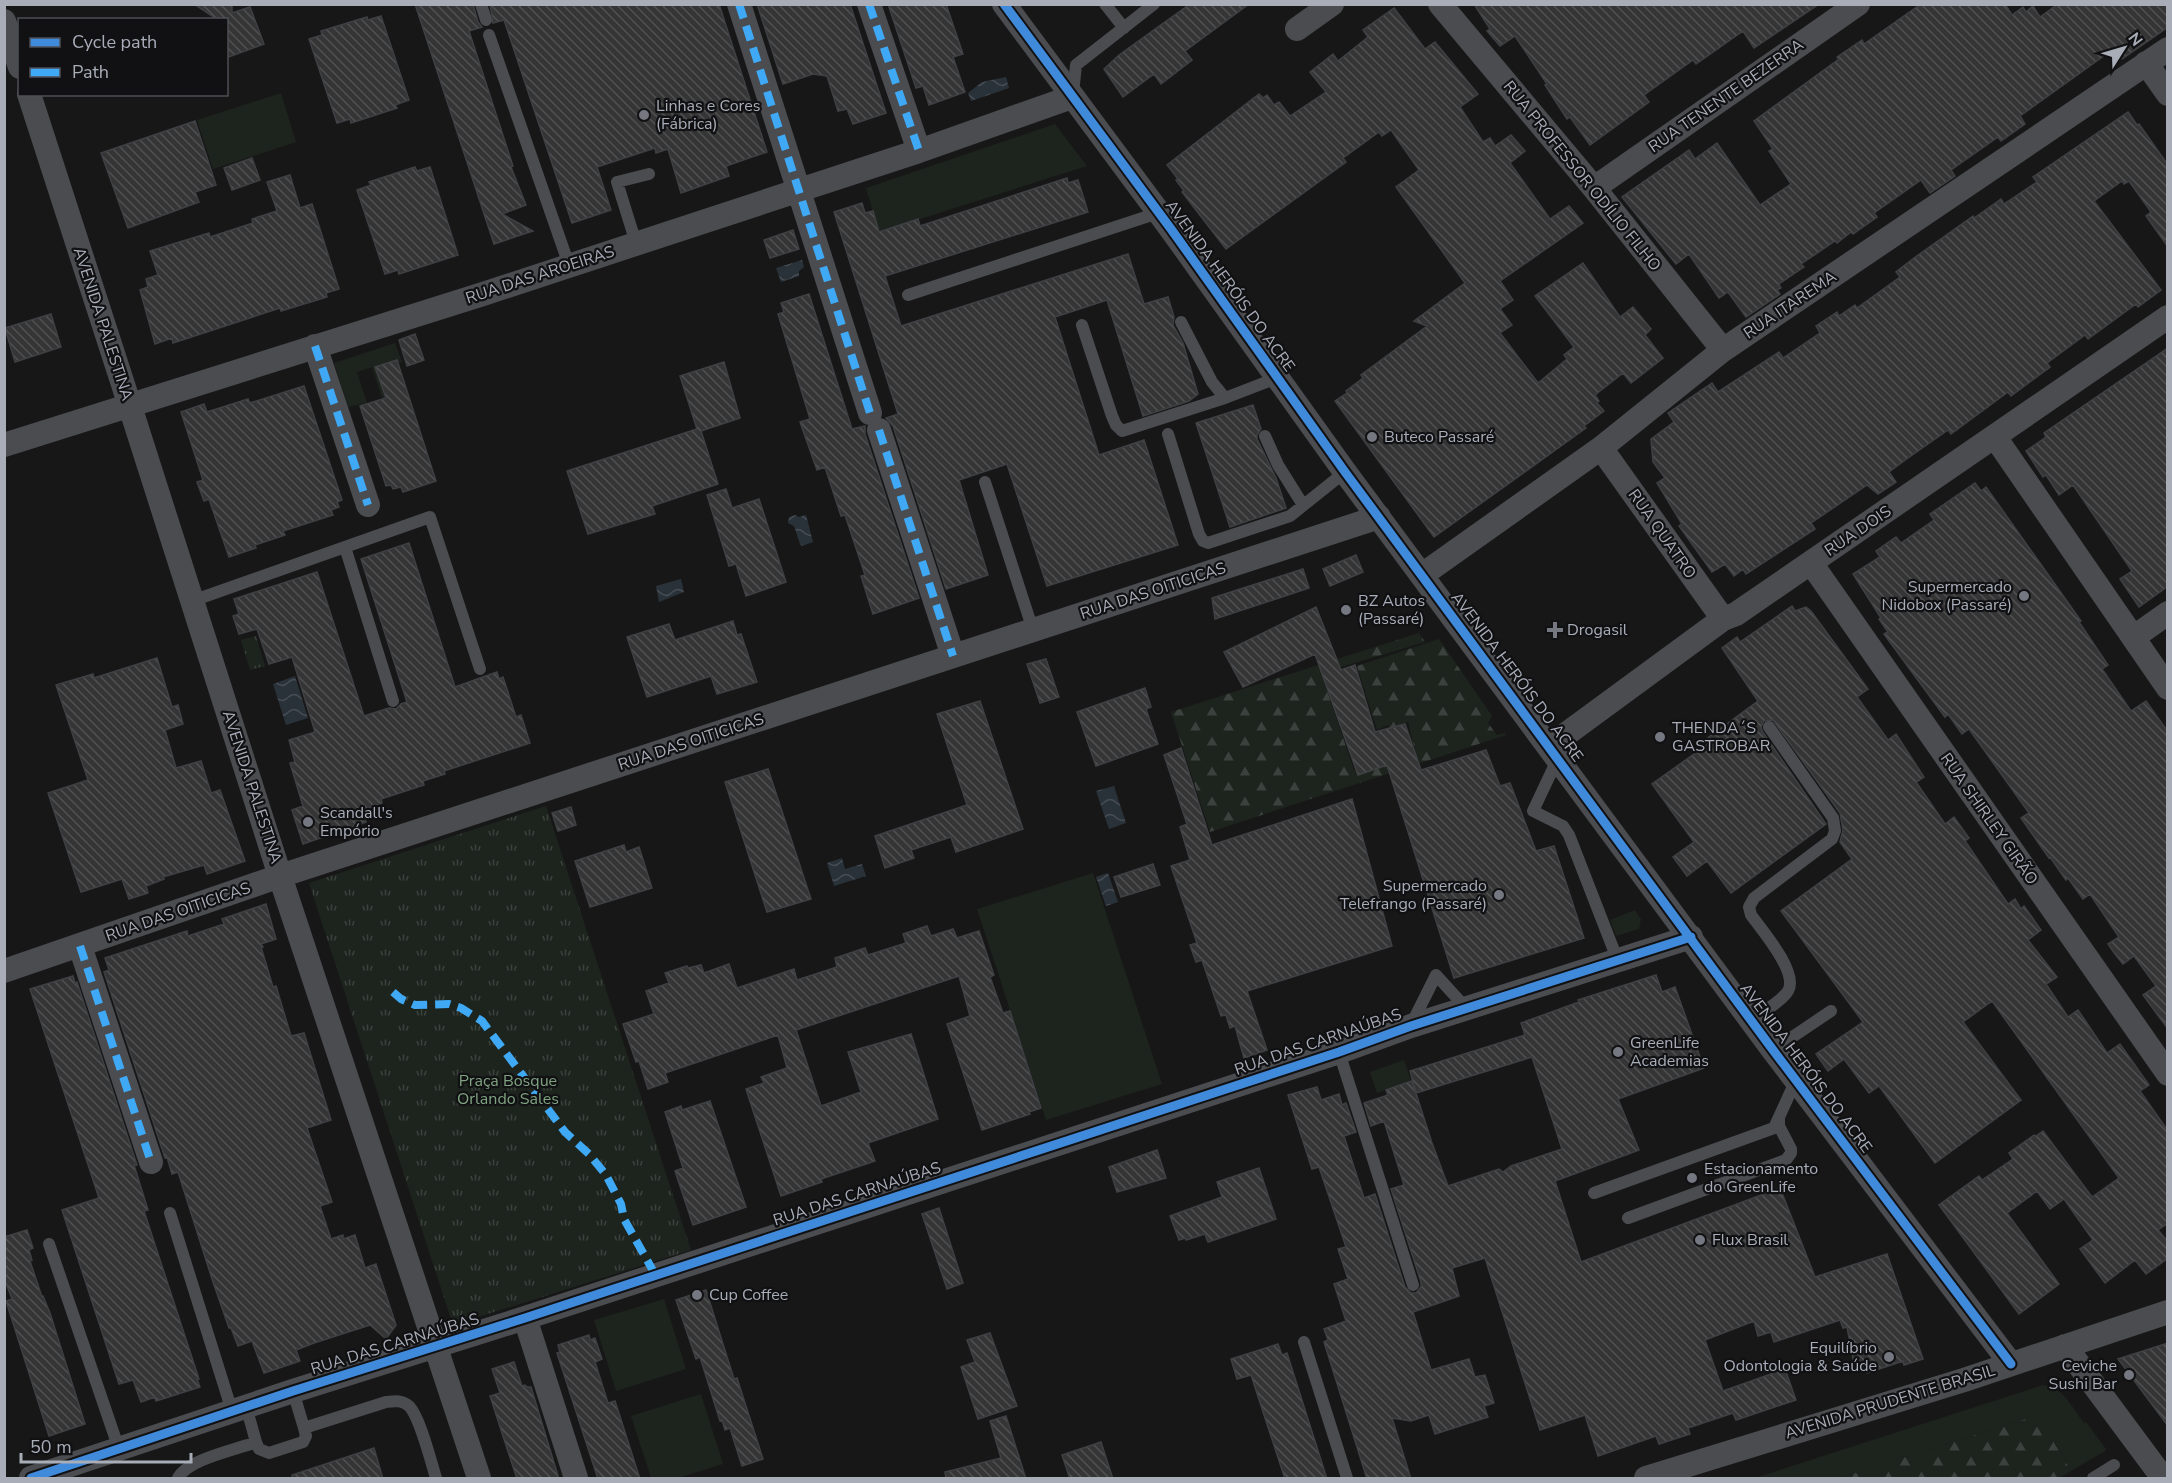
<svg xmlns="http://www.w3.org/2000/svg" width="2172" height="1483" viewBox="0 0 2172 1483" font-family="'Nunito Sans',sans-serif">
  <defs>
    <pattern id="forest-firs" width="22" height="20" patternUnits="userSpaceOnUse" patternTransform="scale(1.5)"><rect width="22" height="20" fill="#1d241e"/><path d="M5 1l3.5 6h-7zM16 11l3.5 6h-7z" fill="#3b413d"/></pattern>
    <pattern id="park-tufts" width="24" height="20" patternUnits="userSpaceOnUse" patternTransform="scale(1.5)"><rect width="24" height="20" fill="#1d241e"/><path d="M3 7l-1-3M5 7V3M7 7l1-3M15 17l-1-3M17 17v-4M19 17l1-3" fill="none" stroke="#3b413d"/></pattern>
    <pattern id="water-waves" width="16" height="10" patternUnits="userSpaceOnUse" patternTransform="scale(1.5)"><rect width="16" height="10" fill="#2a3239"/><path d="M0 5q4-4 8 0t8 0" fill="none" stroke="#464d54"/></pattern>
    <pattern id="building-back-hatch" width="6" height="6" patternUnits="userSpaceOnUse" patternTransform="scale(1.5)"><rect width="6" height="6" fill="#353536"/><path d="M-1 5l2 2M0 0l6 6M5-1l2 2" fill="none" stroke="#4f5051"/></pattern>
  </defs>
  <rect width="100%" height="100%" fill="#171717"/>
  <path fill="#1d241e" d="M281,93l15,49 -83,27 -16,-49z
    M1055,124l32,42 -208,66 -13,-44z
    M395,343l7,19 -4,1 -1,-3 -22,7 10,30 -3,1 -10,-31 -15,5 10,31 -19,4 -14,-44z
    M1093,873l69,211 -116,36 -69,-211z
    M1635,910l6,9 -2,10 -23,7 -6,-16z
    M1404,1060l7,21 -34,12 -7,-21z
    M664,1299l22,70 -70,22 -22,-71z
    M2043,1385c22,4 28,21 41,38l2,-1 20,27 -1,2 -34,20 -33,-56 -199,63h-84z
    M701,1394l22,70 -45,14h-27l-20,-62z"/>
  <path fill="url(#forest-firs)" d="M1419,633l6,9 -104,31 33,97 21,-8 2,7 39,-14 -8,-33 -19,6 -1,-3 -11,5 -20,-64 82,-27 53,77 -4,7 9,12 8,-2 1,2 -296,97 -39,-120z
    M2038,1415l33,56 -12,7h-220z"/>
  <path fill="url(#park-tufts)" d="M256,636l9,30 -15,4 -9,-30z
    M546,806l145,444 -238,75 -144,-442z"/>
  <path fill="url(#water-waves)" d="M1006,77l3,11 -38,13 -3,-8 14,-11z
    M802,260l2,7 -5,4v5l-18,6 -5,-14z
    M795,515l4,2 7,-2 7,27 -11,4 -2,-2 -6,-18 -6,-3 1,-6z
    M681,579l3,13 -25,10 -3,-16z
    M295,676l13,42 -22,7 -13,-41z
    M1114,786l12,37 -17,6 -13,-38z
    M842,858l3,11 17,-5 4,12 -32,10 -7,-23z
    M1108,873l10,29 -12,4 -10,-29z"/>
  <path fill="url(#building-back-hatch)" stroke="#3f4043" stroke-width="1.5" d="M194,4h38v9l18,-6 14,37 -38,14v-38h-8z
    M415,4h58l5,18 4,5 -13,4 44,135 -2,1 15,38 -24,9 31,17 -39,13z
    M490,4h229l48,148 -41,14 3,10 -48,17 -13,-44 -12,4 -1,-5 -58,19 14,43 -39,13 -68,-203 -11,3z
    M757,4h93l36,109 -33,11 -6,-15 -9,2 -11,-35 -14,-2 -30,10z
    M888,4h58l17,50 -10,3 12,35 -36,13 -6,-19 -7,2z
    M1190,4h59l-64,47 7,9 -31,24 -7,-10 -31,23 -19,-28 15,-14z
    M1474,4h345l-65,44 -11,-17 -47,33 -3,-4 -49,35 5,7 -59,43 -20,-28 -3,2 -22,-34 2,-1 -32,-48 -15,10 -13,-15 3,-2z
    M1921,4h84l7,11 11,-8 3,5 7,-6 7,11 18,-13h110v23l-46,32 -7,-11 -95,68 5,8 -24,17 -3,-4 -47,33 4,6 -25,17 -9,-13 -47,33 3,4 -24,17 -2,-2 -14,11 -2,-2 -34,23 3,3 -25,17 2,4 -4,2 3,4 -34,23 -18,-25 -9,6 -30,-44 -13,10 -54,-67 67,-47 6,9 22,-16 43,62 31,-21 -22,-33 4,-2 -19,-28 85,-62 -2,-2 25,-17 2,4z
    M1394,8l31,41 10,-7 43,52 -18,13 23,35 7,-4 5,8 16,-11 14,16 -15,12 40,56 19,-13 14,17 -83,58 13,19 -13,9 12,16 -12,8 38,50 29,-24 -3,-4 10,-8 -39,-51 48,-33 37,54 13,-10 18,22 -6,6 18,23 -32,25 -8,-10 -28,22 4,6 -2,2 7,8 -20,15 2,2 -152,109 -99,-136 12,-8 -1,-2 17,-13 -2,-3 66,-49 -13,-5 51,-38 -69,-96 23,-17 -28,-40 -9,6 -3,-4 -36,26 3,4 -120,87 -44,-57 2,-1 -8,-11 2,-1 -11,-14 92,-71 4,4 4,-3 7,10 5,-3 11,14 36,-24 -16,-20 23,-18 5,7 30,-24 -5,-7z
    M381,16l28,84 -14,5 2,3 -46,15 -1,-4 -13,4 -28,-84 13,-4 -1,-4 46,-14 1,3z
    M2128,112l9,13 2,-1 29,41v82l-22,-31 5,-4 -22,-31 -5,3 -2,-3 -28,20 67,89 -23,17 -2,-3 -48,35 -3,-4 -38,28 3,4 -39,29 -3,-4 -57,42 -3,-4 -40,28 -19,14 7,10 -18,12 -11,-9 -56,38 4,6 -69,45 -3,-5 -9,7 -9,-12 -13,8 -33,-46 3,-2 -25,-41 8,-5 -12,-16 -2,-23 23,-17 -6,-9 44,-30 6,9 61,-40 4,6 37,-25 -4,-7 21,-14 2,4 16,-11 2,3 43,-31 -4,-5 18,-14 59,-42 1,2 27,-19 3,5 33,-22 -4,-5z
    M195,121l21,64 -21,7 4,10 -71,26 -27,-75z
    M252,158l8,22 -28,10 -8,-22z
    M415,167l2,4 13,-4 28,88 -59,19 -1,-4 -13,4 -28,-84 14,-5 -2,-3z
    M290,175l10,33 12,-4 27,85 -13,4 1,4 -46,14 -1,-3 -107,35 -1,-5 -17,6 -15,-54 8,-3 -2,-8 12,-4 -8,-24 59,-18 1,4 43,-14 -1,-4 25,-8 -10,-29z
    M1067,178l1,5 10,-3 10,32 -203,64 16,50 227,-72 16,50 24,-7 6,20 -1,8 10,18 15,51 -9,7 -46,15 -36,-116 -52,17 44,138 45,-15 34,105 -131,41 -40,-122 -48,16 29,95 -42,14 -53,-163 -7,-8 12,-4 -64,-202 28,-9 3,10 8,-2 6,21 39,-13 2,7z
    M793,230l6,19 -29,9 -6,-18z
    M809,294l43,135 13,-3v8l54,164 -46,16 -12,-38 4,-1 -20,-60 -4,1 -16,-49 -8,3 -17,-48 10,-3 -32,-105 6,-2 -3,-9z
    M51,314l10,33 -46,15 -10,-34z
    M415,334l9,26 -17,6 -8,-26z
    M2168,348v238l-29,21 -19,-28 12,-8 -59,-86 -14,10 -13,-20 -3,2 -17,-26 20,-14 -2,-4z
    M397,360l39,121 -33,11 -2,-5 -8,2 -2,-4 -5,1 -26,-80 26,-8 -11,-31z
    M724,362l16,56 -39,13 17,53 -66,22 3,8 -67,20 -21,-63 130,-42 -17,-53z
    M304,386l38,114 -5,2 2,5 -8,3 2,5 -50,16 2,4 -30,10 1,3 -27,9 -20,-58 -5,2 -7,-19 6,-2 -22,-68 23,-8 3,8 41,-13 2,4z
    M1253,405l8,24 -4,6v4l19,39 10,30 -56,19 -34,-104z
    M1975,483l6,8 5,-4 95,134 -2,1 29,43 -6,4 29,42 15,-10 22,31v297l-25,-34 13,-9 -22,-30 -11,8 -8,-10 -7,-10 11,-7 -29,-43 -7,5 -15,-21 -2,2 -16,-23 -1,1 -28,-40 8,-5 -60,-84 -7,5 -14,-20 -3,3 -61,-83 4,-2 -9,-13 2,-1 -28,-44 27,-17 -4,-6 20,-14 5,6 33,-23 -4,-6z
    M726,489l6,19 27,-9 27,83 -40,14 -10,-32 -7,2 -22,-71z
    M409,543l46,144 42,-15 2,7 4,-2 13,40 5,-2 9,28 -86,28 1,3 -22,7 1,4 -43,14 1,4 -20,7 4,12 -63,22 -11,-34 11,-4 -13,-43 5,-1 -6,-22 26,-8 -23,-75 -23,7 -12,-35 -18,5 -6,-18 6,-2 -5,-15 83,-27 47,144 25,-8 7,1 5,-5 6,-2 -46,-143z
    M1356,555l7,17 -33,14 -7,-17z
    M1303,569l6,19 -94,31 -3,-21z
    M1792,606l3,5 11,-4 5,4 57,78 -11,8 31,43 8,-6 28,43 -8,5 29,42 9,-7 15,21 -4,3 43,63 7,-5 6,10 3,-3 17,24 -13,10 29,37 -11,7 22,33 10,-7 29,43 13,-9 29,41 -9,6 28,40v92l-10,7 10,12v16l-22,16 -11,-14 -30,23 -25,-34 13,-9 -29,-41 -14,10 -13,-18 -30,22 52,71 -40,30 -80,-109 40,-29 3,4 31,-21 -4,-6 25,-18 2,1 7,-5 49,66 27,-19 -127,-177 -29,21 58,78 -86,63 -56,-77 -10,7 -25,-34 -16,12 -12,-17 47,-32 -82,-111 71,-52 -12,-17 3,-12 -3,-17 -67,-93 -9,1 -3,6 1,4 64,93 -95,69 -24,-32 -20,15 -14,-19 21,-15 -42,-58 56,-40 -3,-4 53,-39 -36,-53 15,-11 3,5z
    M1316,607l25,63 14,-5 20,67 30,-8 16,46 65,-20 14,36 10,-3 26,68 18,-5 30,92 -130,40 -67,-213 -29,10 -43,-121 -72,33 -19,-35z
    M733,621l4,14 4,-1 16,48 -40,12 -6,-18 -64,21 -20,-60 42,-13 6,16z
    M157,658l15,49 6,-2 5,19 -18,6 11,38 25,-7 10,32 9,-3 25,71 -38,13 -3,-9 -41,12 1,2 -18,7 2,7 -19,6 -7,-20 -41,13 -33,-99 40,-13 -32,-95 37,-11 1,4z
    M1046,659l13,38 -19,6 -13,-39z
    M1145,688l6,19 -5,2 12,35 -62,22 -19,-54z
    M980,701l43,128 -67,23 -5,-15 -40,13 3,8 -29,10 -10,-32 92,-31 -30,-91z
    M1181,748l31,97 140,-46 40,147 -145,45 20,59 -23,8 -9,-32 -5,2 -4,-13 -5,1 -19,-56 -6,2 -6,-17 7,-2 -26,-77 19,-6 -10,-33 7,-3 -23,-69z
    M768,769l43,130 -44,13 -42,-130z
    M571,807l5,18 -18,6 -6,-18z
    M624,845l2,7 13,-5 13,41 -62,19 -15,-46z
    M1153,864l7,21 -39,12 -7,-20z
    M266,904l10,35 -15,5 2,3h-2l12,40 3,-1 15,50 13,-3 27,87 -24,8 25,74 -12,4 11,33 12,-4v4l12,-4 10,33 11,-4 20,61 -10,14 -16,-14 -56,18 -18,7 4,11 -36,12 -12,-32 -14,5 -7,-18h-2l-16,-46 -35,-110 -6,2 -5,-17 -2,1 -61,-186 5,-2 -4,-12 82,-27 1,5 36,-12 -2,-5z
    M927,926l4,10 22,-7 4,9 22,-7 15,44 -4,2 13,36 7,-2 31,97 -12,4 1,2 -48,16 -35,-106 23,-8 -11,-40 -163,54 25,76 40,-14 -13,-40 63,-18 27,85 -70,24 7,18 -54,18 1,3 -41,14 -35,-107 18,-6 -3,-6 26,-9 -9,-33 -113,38 3,9 -20,7 -9,-28 -3,1 -13,-38 31,-10 -8,-23 23,-8 -4,-10 22,-7 1,2 13,-3 3,8 25,-9 8,24 57,-19 3,11 40,-13 -2,-9 30,-10 3,7 38,-12 -3,-9z
    M1656,975l6,17 13,-5 29,81 -86,31 21,51 -84,31 26,81 199,-74 35,89 72,-23 36,105 -19,6 -1,-4 -36,12 -2,-4 -7,3 -5,-13 -6,-32 -4,1 -3,-8 -66,22 -3,-10 -13,4 -4,-15 -49,19 18,51 62,-22 11,31 -60,20 -3,-7 -45,15 2,6 -31,10 -3,-8 -58,20 -13,-41 -45,15 -55,-172 -33,10 7,28 -46,16 18,58 38,-11 6,18 10,-2 9,28 -10,3 4,11 -53,17 -6,-19 -18,6 -19,-3 19,61h-44l-43,-137 4,-2 -4,-11 22,-8 -12,-37 14,-5 -10,-30 8,-2 -27,-80 -7,2 -24,-74 29,-8 4,13 18,-6 3,11 4,-2 10,29 -12,4 20,62 11,-4 30,93 6,6h5l5,-6v-5l-30,-93 13,-4 -20,-64 -13,5 -7,-23 24,-8 -2,-5 26,-9 20,62 16,43 51,-17 4,3 8,-6 51,-17 -30,-92 -116,36 -6,-22 115,-36 -4,-12 58,-21 -1,-2z
    M73,976l2,7 2,-1 60,183h-3l14,45 -4,1 55,168h-2l3,8 -44,14 -1,-4 -14,5 -8,-22 -14,4 -57,-174 37,-12 -69,-209z
    M710,1101l36,106 -53,18 -18,-54 8,-3 -18,-56 16,-6 1,4z
    M1157,1150l9,28 -49,14 -8,-25z
    M1259,1168l17,51 -68,23 -3,-8 -19,6 -1,-2 -6,2 -9,-24 52,-19 -5,-15z
    M939,1208l24,75 -16,6 -25,-75z
    M27,1230l6,18 -4,2 3,10 -2,1 12,36 1,-1 7,17 35,111 -36,12 -43,-135 6,-2 -8,-21v-41z
    M706,1290l28,89 3,-1 26,81 -21,7 -12,-38 -5,2 -3,-10 -2,1 -20,-64 -4,2 -20,-59z
    M990,1333l27,73 -39,13 -17,-52 14,-5 -8,-22z
    M589,1335l1,5 5,-2 7,21 -7,3 13,41 7,-2 25,78h-42l-41,-126 3,-1 -2,-7z
    M2168,1343v83l-50,-67z
    M1278,1344l4,11 5,-2 40,126h-42l-34,-104 -14,4 -6,-20z
    M514,1362l8,24 3,-1 2,2h4l28,92h-42l-27,-83 10,-3 -8,-24z
    M1006,1416l20,63h-80l-1,-7 56,-14 -11,-37z
    M1101,1442l12,37h-43l-8,-24z
    M374,1448l9,31h-91v-4z"/>
  <g fill="none" stroke-linecap="round" stroke-linejoin="round">
    <path stroke="#4b4c50" stroke-width="12" d="M481,4l5,16
      M1105,4l19,24
      M489,35l80,230
      M1073,94l3,-29 78,-61
      M636,243l-19,-61 32,-8
      M908,295l250,-82
      M1181,322l31,60 13,16
      M1082,325l30,91 4,9 6,6 103,-33 52,-20
      M1168,434l31,100 4,7 5,2 82,-27 55,-44
      M1265,436l13,29 25,40
      M985,482l48,148
      M345,547l48,154
      M192,601l238,-84 50,152
      M1558,758l-25,53 30,15 6,9 49,126
      M1751,1020c10,-7 31,-19 37,-29 11,-18 -26,-61 -37,-76l-2,-8 5,-9 78,-59 3,-8 -2,-13 -64,-91
      M1411,1025l25,-50 31,34
      M1773,1050l58,-39
      M1339,1052l74,233
      M1594,1193l180,-65 22,-48
      M170,1213l62,198
      M1628,1218l158,-58 5,-7v-4l-12,-23v-8
      M49,1244l70,205
      M1304,1342l43,136
      M293,1391l11,37
      M246,1406l10,36
      M178,1478c10,-19 57,-28 78,-36l3,7 10,4 34,-11 3,-6 -2,-8 82,-26c9,-1 16,-2 23,4 11,11 22,56 27,72
      M2093,1478l21,-13"/>
    <path stroke="#4b4c50" stroke-width="24" d="M739,4l131,409
      M869,4l50,147
      M1004,4l167,225 174,243 428,578 238,314
      M1440,4l154,184 129,162
      M4,21l16,46
      M1297,29l35,-25
      M2146,63l22,31
      M29,94l91,281 160,501 199,602
      M1594,188l264,-184
      M315,346l53,159
      M879,430l74,226
      M1995,437l173,251
      M4,445l479,-151 436,-143 153,-54
      M1601,448l122,171
      M1811,563l357,511
      M1422,575l179,-127 122,-98 445,-301
      M2134,637l34,-24
      M1550,746l173,-127 13,-5 432,-297
      M80,946l71,216
      M4,971l276,-95 1099,-359
      M525,1318l51,160
      M2065,1346l98,132
      M31,1478l262,-87 232,-73 814,-266 72,-26 280,-89
      M1646,1478l318,-98 204,-68"/>
    <path stroke="#3fa9f5" stroke-width="8" stroke-dasharray="15 8" stroke-linecap="butt" d="M739,4l131,409
      M869,4l50,147
      M315,346l53,159
      M879,430l74,226
      M80,946l71,216
      M393,992l8,7 14,6 34,-1 12,4 21,13 83,111 24,22 17,21 15,29 3,15 32,57"/>
    <defs>
      <path id="cycleway" d="M1004,4l167,225 174,243 428,578 238,314
        M31,1478l262,-87 232,-73 814,-266 72,-26 280,-89"/>
    </defs>
    <use href="#cycleway" stroke="#111113" stroke-width="13"/>
    <use href="#cycleway" stroke="#408adc" stroke-width="9"/>
  </g>
  <g fill="#757880" stroke="#111113" stroke-width="2">
    <circle cx="644" cy="115" r="6"/>
    <circle cx="1372" cy="437" r="6"/>
    <circle cx="2024" cy="596" r="6"/>
    <circle cx="1346" cy="610" r="6"/>
    <path d="M1552 621h6v6h6v6h-6v6h-6v-6h-6v-6h6z"/>
    <circle cx="1660" cy="737" r="6"/>
    <circle cx="308" cy="822" r="6"/>
    <circle cx="1499" cy="895" r="6"/>
    <circle cx="1618" cy="1052" r="6"/>
    <circle cx="1692" cy="1178" r="6"/>
    <circle cx="1700" cy="1240" r="6"/>
    <circle cx="697" cy="1295" r="6"/>
    <circle cx="1889" cy="1357" r="6"/>
    <circle cx="2129" cy="1375" r="6"/>
  </g>
  <g text-anchor="middle" dominant-baseline="central" stroke-width="4.5" stroke-linejoin="round" paint-order="stroke">
    <g font-size="16" fill="#a8adb8" stroke="#111113">
      <text transform="translate(1726 96) rotate(-35)">RUA TENENTE BEZERRA</text>
      <text transform="translate(1582 176) rotate(51)">RUA PROFESSOR ODÍLIO FILHO</text>
      <text transform="translate(540 275) rotate(-18)">RUA DAS AROEIRAS</text>
      <text transform="translate(1230 286) rotate(54)">AVENIDA HERÓIS DO ACRE</text>
      <text transform="translate(1790 305) rotate(-34)">RUA ITAREMA</text>
      <text transform="translate(103 324) rotate(72)">AVENIDA PALESTINA</text>
      <text transform="translate(1858 531) rotate(-34)">RUA DOIS</text>
      <text transform="translate(1662 534) rotate(55)">RUA QUATRO</text>
      <text transform="translate(1153 591) rotate(-18)">RUA DAS OITICICAS</text>
      <text transform="translate(1517 677) rotate(53)">AVENIDA HERÓIS DO ACRE</text>
      <text transform="translate(691 742) rotate(-18)">RUA DAS OITICICAS</text>
      <text transform="translate(252 787) rotate(72)">AVENIDA PALESTINA</text>
      <text transform="translate(1989 819) rotate(55)">RUA SHIRLEY GIRÃO</text>
      <text transform="translate(178 912) rotate(-19)">RUA DAS OITICICAS</text>
      <text transform="translate(1318 1042) rotate(-19)">RUA DAS CARNAÚBAS</text>
      <text transform="translate(1806 1068) rotate(53)">AVENIDA HERÓIS DO ACRE</text>
      <text transform="translate(857 1194) rotate(-18)">RUA DAS CARNAÚBAS</text>
      <text transform="translate(395 1344) rotate(-17)">RUA DAS CARNAÚBAS</text>
      <text transform="translate(1890 1402) rotate(-17)">AVENIDA PRUDENTE BRASIL</text>
    </g>
    <g font-size="16" fill="#a8adb8" stroke="#111113" text-anchor="start">
      <text x="656" y="106">Linhas e Cores<tspan x="656" dy="18">(Fábrica)</tspan></text>
      <text x="1384" y="437">Buteco Passaré</text>
      <text x="2012" y="587" text-anchor="end">Supermercado<tspan x="2012" dy="18">Nidobox (Passaré)</tspan></text>
      <text x="1358" y="601">BZ Autos<tspan x="1358" dy="18">(Passaré)</tspan></text>
      <text x="1567" y="630">Drogasil</text>
      <text x="1672" y="728">THENDA´S<tspan x="1672" dy="18">GASTROBAR</tspan></text>
      <text x="320" y="813">Scandall's<tspan x="320" dy="18">Empório</tspan></text>
      <text x="1487" y="886" text-anchor="end">Supermercado<tspan x="1487" dy="18">Telefrango (Passaré)</tspan></text>
      <text x="1630" y="1043">GreenLife<tspan x="1630" dy="18">Academias</tspan></text>
      <text x="1704" y="1169">Estacionamento<tspan x="1704" dy="18">do GreenLife</tspan></text>
      <text x="1712" y="1240">Flux Brasil</text>
      <text x="709" y="1295">Cup Coffee</text>
      <text x="1877" y="1348" text-anchor="end">Equilíbrio<tspan x="1877" dy="18">Odontologia &amp; Saúde</tspan></text>
      <text x="2117" y="1366" text-anchor="end">Ceviche<tspan x="2117" dy="18">Sushi Bar</tspan></text>
    </g>
    <g font-size="16" fill="#7fa381" stroke="#111113">
      <text x="508" y="1081">Praça Bosque<tspan x="508" dy="18">Orlando Sales</tspan></text>
    </g>
  </g>
  <rect width="2172" height="1483" fill="none" stroke="#a8adb8" stroke-width="12"/>
  <rect x="18" y="18" width="210" height="78" fill="#111113" stroke="#4d4f55" stroke-width="1.5"/>
  <rect x="30" y="38" width="30" height="9" fill="#408adc" stroke="#4d4f55" stroke-width="1.5"/>
  <text x="72" y="48" font-size="18" fill="#a8adb8">Cycle path</text>
  <rect x="30" y="68" width="30" height="9" fill="#3fa9f5" stroke="#4d4f55" stroke-width="1.5"/>
  <text x="72" y="78" font-size="18" fill="#a8adb8">Path</text>
  <g transform="translate(2124 48) rotate(53)" stroke="#111113" stroke-width="4.5" paint-order="stroke">
  <path d="M0-4.5L10 22L0 15L-10 22Z" fill="#a8adb8"/>
  <text y="-9" font-size="16" font-weight="bold" text-anchor="middle" fill="#a8adb8">N</text>
  </g>
  <path d="M21 1453v9h170v-9" fill="none" stroke="#a8adb8" stroke-width="3"/>
  <text x="30" y="1453" font-size="18" fill="#a8adb8" stroke="#111113" stroke-width="4.5" paint-order="stroke">50 m</text>
</svg>
